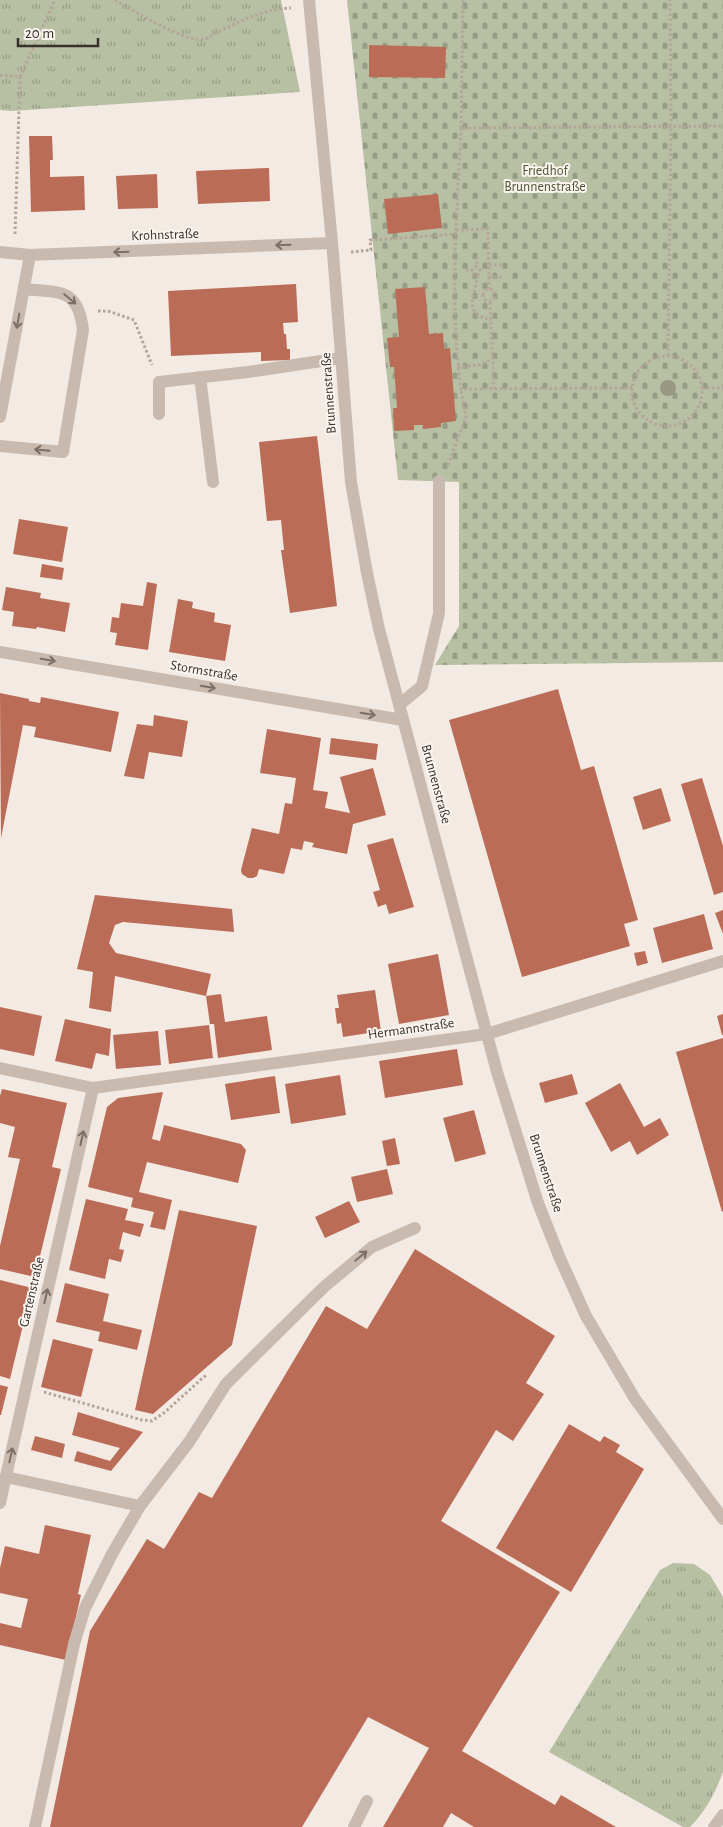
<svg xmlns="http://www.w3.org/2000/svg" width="723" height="1827" viewBox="0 0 723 1827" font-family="'Alegreya Sans',sans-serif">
  <defs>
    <pattern id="cemetery-stones" width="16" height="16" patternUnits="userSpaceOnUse" patternTransform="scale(1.25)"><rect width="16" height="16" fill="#b7c0a3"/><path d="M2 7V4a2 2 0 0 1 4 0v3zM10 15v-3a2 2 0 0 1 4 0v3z" fill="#969c85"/></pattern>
    <pattern id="park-tufts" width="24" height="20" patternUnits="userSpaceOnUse" patternTransform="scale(1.25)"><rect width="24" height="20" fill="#b7c0a3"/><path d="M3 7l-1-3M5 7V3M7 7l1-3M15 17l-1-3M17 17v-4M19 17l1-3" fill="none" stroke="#969c85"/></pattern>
  </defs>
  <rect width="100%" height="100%" fill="#f2eae3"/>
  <path fill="url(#cemetery-stones)" d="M347,0h376v662l-288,3 24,-39v-144l-61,-2z"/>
  <path fill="url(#park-tufts)" d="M0,0h281l19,92 -289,19 -11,-1z
    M673,1563l21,1 16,11 13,22v175c-8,21 -17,39 -33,55h-7l-134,-75 111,-182z"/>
  <path fill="#bb6c57" d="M369,45l77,2 -1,31 -76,-1z
    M29,136h23l1,24h-3v17l34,-1 1,34 -54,2z
    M269,168l1,33 -72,3 -2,-33z
    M157,174l1,34 -40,1 -2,-33z
    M438,194l4,34 -54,6 -4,-35z
    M296,284l2,38 -15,1 1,11h2l1,15h3v11l-29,1v-9l-90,4 -3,-65z
    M425,287l4,47 14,-1 1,16 6,-1 6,73 -15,2v4l-18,2v-4h-9v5l-20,1 -1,-23h4l-3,-41h-4l-3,-29 12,-1 -4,-48z
    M317,436l20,170 -47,7 -9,-63h3l-3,-30 -14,1 -8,-79z
    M19,519l49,8 -6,35 -49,-8z
    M42,564l22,4 -2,12 -22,-3z
    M147,582l10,2 -9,66 -33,-5 2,-12 -7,-1 2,-15 7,1 2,-15 22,3z
    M6,587l35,6 -1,5 30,5 -5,29 -28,-5 -1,2 -24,-3 2,-14 -12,-2z
    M178,599l15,3 -1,6 23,5 -1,9 17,3 -6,36 -56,-9z
    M558,689l23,81 13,-4 44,154 -14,4 6,22 -108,31 -73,-257z
    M0,693l29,6v2l11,2 1,-6 78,15 -8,40 -77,-15 2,-10 -13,-2 -22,113z
    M154,715l34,6 -6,36 -33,-5 -5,27 -20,-3 13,-52 16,2z
    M267,729l54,9 -8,52 15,2 -3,16 25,5 -10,-36 33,-9 13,47 -33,9 -6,30 -35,-7 2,-4 -10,-2 -2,9 -11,-2 -7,26 -25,-5 -2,7 -4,2h-5l-6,-4 -1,-4 11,-42 27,6 6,-31 7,1 4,-26 -36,-5z
    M331,738l47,6 -2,16 -47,-6z
    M702,778l21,68v46l-9,3 -33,-111z
    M661,788l10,33 -28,9 -10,-33z
    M393,838l21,69 -25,7 -3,-10 -8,3 -5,-15 7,-2 -13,-45z
    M95,895l137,14 2,23 -111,-10 -8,3 -6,18 7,10 95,21 -5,22 -91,-20 -4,36 -22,-4 4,-36 -16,-3z
    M723,910v24l-8,-21z
    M704,914l9,35 -51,14 -9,-35z
    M645,951l3,12 -11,3 -3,-13z
    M438,954l11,61 -50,9 -11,-60z
    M375,990l6,41 -38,6 -2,-14 -4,1 -2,-16h4l-2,-13z
    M221,994l4,28 42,-6 5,34 -54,8 -4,-34h-4l-4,-28z
    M0,1007l42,9 -8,40 -34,-7z
    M723,1014v21h-1l-5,-19z
    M65,1019l46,10 -2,27 -13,-3 -4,16 -37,-8z
    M209,1025l4,33 -44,6 -4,-34z
    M158,1031l3,34 -45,4 -3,-34z
    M723,1038v173l-1,1 -46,-160z
    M457,1049l6,36 -78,13 -6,-37z
    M572,1074l6,20 -33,9 -6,-20z
    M340,1075l6,40 -55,9 -6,-40z
    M275,1076l5,37 -49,7 -6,-36z
    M620,1083l24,44 16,-9 9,17 -32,20 -7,-14 -19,11 -26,-49z
    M2,1089l65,14 -15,64 9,2 -26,108 -35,-8v-23l20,-87 -12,-2 7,-30 -15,-4v-27z
    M163,1092l-11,47 8,2 4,-16 77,19 5,6 -8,33 -91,-21 -8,30 33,8 -7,30 -15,-3 4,-15 -23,-5 2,-9 -45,-11 19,-80 11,-9z
    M474,1110l12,44 -31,8 -12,-44z
    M395,1138l5,26 -13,2 -5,-25z
    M387,1169l6,25 -36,8 -6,-25z
    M86,1199l42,10 -3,11 19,4 -4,13 -17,-5 -4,17 5,1 -3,12 -12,-3 -4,20 -36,-9z
    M349,1201l11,21 -35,16 -10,-21z
    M179,1210l78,16 -25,119 -79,69 -18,-4z
    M415,1249l140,87 -29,47 18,11 -31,47 -17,-11 -55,91 119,71 -98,159 93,54 6,-10 55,32h-142l-23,-14 -8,14h-60l46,-79 -61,-31 -66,110h-252l40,-196 57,-92 17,10 35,-57 13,6 114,-192 41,23z
    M0,1280l32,8 -22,91 -10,-3z
    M65,1283l44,11 -6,27 39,9 -5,20 -39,-9 2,-9 -44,-10z
    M53,1339l40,10 -12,48 -40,-10z
    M0,1385l8,2 -7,28h-1z
    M78,1412l65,20 -32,39 -37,-10 3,-10 33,10 10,-13 -48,-13z
    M569,1424l31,18 4,-6 16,9 -4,7 28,17 -73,123 -75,-44z
    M35,1436l30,8 -3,14 -31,-8z
    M45,1525l46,10 -13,59 3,1 -15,65 -66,-15v-22l21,5 7,-29 -28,-6v-25l5,-22 34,8z"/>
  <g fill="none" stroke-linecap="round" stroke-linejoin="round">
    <path stroke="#b5a499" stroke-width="3" stroke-dasharray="2.5 2.5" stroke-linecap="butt" d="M115,0c18,10 71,44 90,39 6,-2 11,-7 17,-9 23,-11 43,-21 69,-22
      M0,75l20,2 35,-77
      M461,128l2,-128
      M456,230l32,-1 1,60
      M15,234l5,-157
      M351,252l20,-2 -1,-10h3l83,-6
      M477,257v10
      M489,265h14
      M472 271a4 4 0 1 1 8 0a4 4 0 1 1-8 0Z
      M466,270h7
      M477,275c0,21 -17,37 14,45
      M489,277h14
      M483 295a6 6 0 1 1 12 0a6 6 0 1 1-12 0Z
      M490,302l4,87
      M98,311h10l26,9 18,45
      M668,356l3,-229 -1,-127
      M632 391a35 35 0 1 1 70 0a35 35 0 1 1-70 0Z
      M458,367l21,-2 14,-6
      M632,388l-171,1c-12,-87 -4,-174 0,-261l262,-2
      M702,388h21
      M448,465l18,-48 -5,-28
      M44,1392l98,28 10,1 13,-9 41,-37"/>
    <path stroke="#c9baaf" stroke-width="12" d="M200,377l13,105
      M159,414v-32l89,-10 93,-14
      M0,446l63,6 20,-122c-5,-43 -24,-37 -59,-41
      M399,705l23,-19 17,-73v-132
      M6,1477l134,29
      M35,1827l39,-183 11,-36 27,-54 28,-48 49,-64 37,-58 98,-97 48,-40 43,-19
      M354,1827l13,-26"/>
    <path stroke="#c9baaf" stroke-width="12" d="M0,252l30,3 302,-12
      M0,417l30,-162
      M0,652l403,68
      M0,1068l93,20 394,-54 236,-73
      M0,1503l93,-415"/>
    <path stroke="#c9baaf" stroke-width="12" d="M309,0l24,253 18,229 16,91 12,56 118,443 41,131 21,53 27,60 49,83 88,120
      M714,1827l9,-12"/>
  </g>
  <circle fill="#969882" cx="668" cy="388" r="8"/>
  <defs><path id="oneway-shaft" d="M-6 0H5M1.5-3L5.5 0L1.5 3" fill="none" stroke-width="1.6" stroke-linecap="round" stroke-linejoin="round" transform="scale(1.25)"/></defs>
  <g stroke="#7a6e67">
    <use href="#oneway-shaft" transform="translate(283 245) rotate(178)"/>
    <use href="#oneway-shaft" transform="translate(121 252) rotate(178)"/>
    <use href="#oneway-shaft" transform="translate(70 299) rotate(40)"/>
    <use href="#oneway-shaft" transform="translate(18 321) rotate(100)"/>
    <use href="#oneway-shaft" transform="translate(42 450) rotate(-175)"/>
    <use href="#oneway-shaft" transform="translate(48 660) rotate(10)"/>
    <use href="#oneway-shaft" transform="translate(208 687) rotate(10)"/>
    <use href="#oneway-shaft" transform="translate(368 714) rotate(10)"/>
    <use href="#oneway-shaft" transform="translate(82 1138) rotate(-77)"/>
    <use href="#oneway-shaft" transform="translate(361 1256) rotate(-40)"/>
    <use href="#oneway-shaft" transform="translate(46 1296) rotate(-77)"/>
    <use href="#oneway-shaft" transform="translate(11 1455) rotate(-77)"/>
  </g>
  <g text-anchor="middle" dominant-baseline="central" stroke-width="4" stroke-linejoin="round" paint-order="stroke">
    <g font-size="14" fill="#4a5532" stroke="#faf4ef">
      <text x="545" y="171">Friedhof<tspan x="545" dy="16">Brunnenstraße</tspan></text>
    </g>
    <g font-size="14" fill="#39302c" stroke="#faf4ef">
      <text transform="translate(165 235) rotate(-2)">Krohnstraße</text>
      <text transform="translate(329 393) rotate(-94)">Brunnenstraße</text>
      <text transform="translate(204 671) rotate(10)">Stormstraße</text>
      <text transform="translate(436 784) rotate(75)">Brunnenstraße</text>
      <text transform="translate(411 1029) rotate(-8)">Hermannstraße</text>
      <text transform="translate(546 1173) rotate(72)">Brunnenstraße</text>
      <text transform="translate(32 1292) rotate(-77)">Gartenstraße</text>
    </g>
  </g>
  <path d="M18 38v8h80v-8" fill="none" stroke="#39302c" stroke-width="2.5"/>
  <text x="25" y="38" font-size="15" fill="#39302c" stroke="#faf4ef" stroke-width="4" paint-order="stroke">20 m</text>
</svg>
